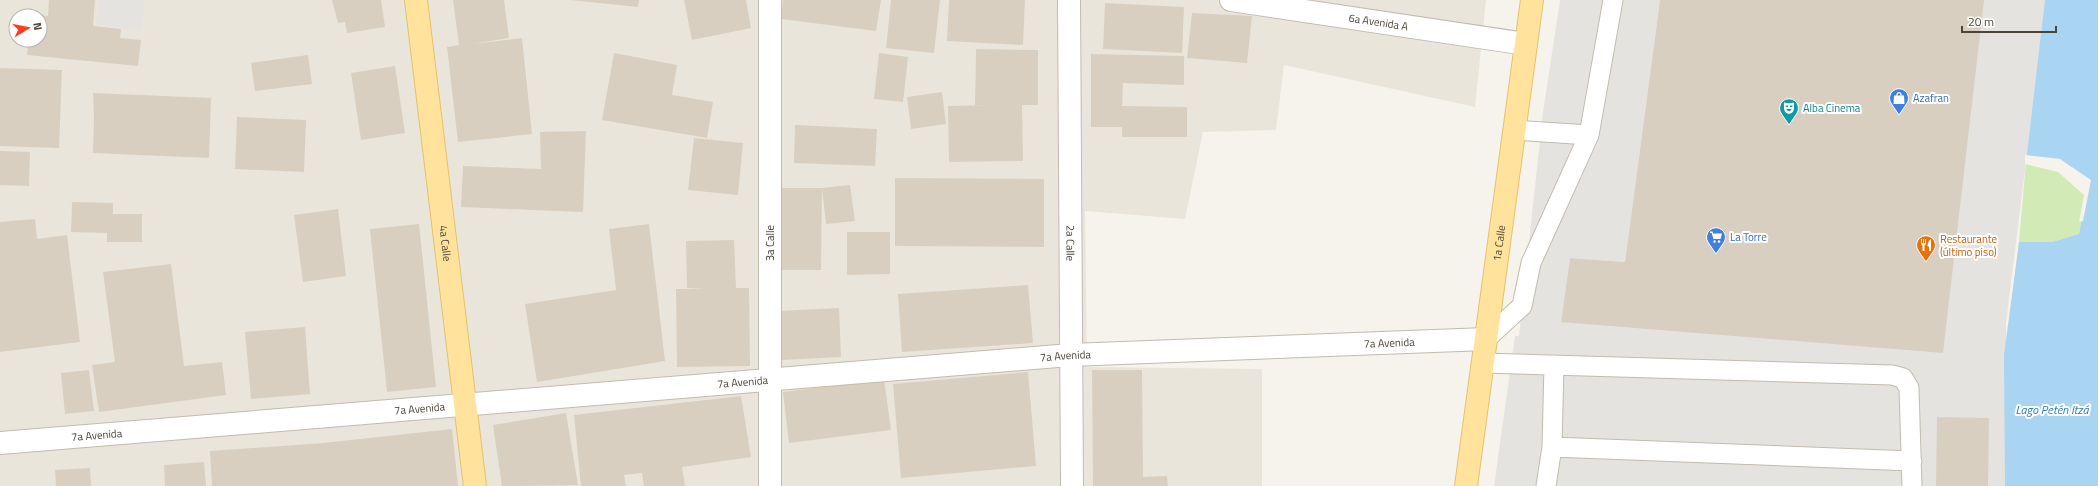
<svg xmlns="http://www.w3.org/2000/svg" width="2098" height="486" viewBox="0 0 2098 486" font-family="'Titillium Web',sans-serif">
  <rect width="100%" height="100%" fill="#f6f3ec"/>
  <path fill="#eae5da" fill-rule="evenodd" d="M0,0h1486l-11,107 -191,-42 -8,65 -73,2 -18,87 -100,-8 2,156 175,2v117h-1262zM16,16h24v24h-24z"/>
  <path fill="#d2eab5" d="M2026,162l33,8 27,25 -7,39 -27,8h-33z"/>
  <path fill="#e5e3e0" d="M99,0h46l-4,30 -45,-6z
    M1560,0h100l-35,262 -55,-4 -9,64 423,-322h62l-40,323 2,163h-514l21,-150h4l24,-224z"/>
  <path fill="#a9d4f2" d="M2045,0h53v486h-93l-1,-131 15,-113h33l27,-8 7,-39 -27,-25 -33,-8z"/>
  <path fill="#f6f3ec" d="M2025,155l35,4 31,21 -8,41 -4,1 5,-27 -26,-23 -33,-8z"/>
  <path fill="#d8cfc1" d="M49,0h46l-2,26 28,3 -1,9 21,2 -3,26 -111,-11 1,-15h12v-25l8,1z
    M332,0h49l4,27 -38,6 -2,-11 -7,1z
    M453,0h51l5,38 -37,6 50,-6 10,96 -74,8 -11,-95 12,-2z
    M570,0h69l-1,7z
    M684,0h62l5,28 -59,12z
    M783,0h98l-5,31 -95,-12z
    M891,0h49l-6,53 -48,-5z
    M949,0h76l-2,45 -76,-4z
    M1660,0h324l-41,353 -382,-31 9,-64 55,4z
    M1105,3l79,4 -2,46 -79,-4z
    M1192,13l60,3 -5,47 -60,-5z
    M976,49l62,1v55h-16l1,56 -74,1 -1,-56 40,-1h-13z
    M614,53l63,12 -5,30 41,7 -6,36 -105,-18z
    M879,53l29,4 -5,45 -29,-3z
    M1091,54l93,2v29l-61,-2 -1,23 65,1v30h-65v-10h-31z
    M308,55l4,29 -57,7 -4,-28z
    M395,66l10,67 -44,7 -10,-67z
    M0,68l62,2 -3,78 -59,-2z
    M942,92l4,32 -35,5 -4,-32z
    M93,93l118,5 -2,60 -116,-5 1,-36z
    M237,117l69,3 -2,52 -69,-3z
    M795,125l82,4 -2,37 -81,-3z
    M586,131l-3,81 -122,-5 2,-41 78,3 -1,-37z
    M694,138l49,5 -5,52 -50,-5z
    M0,151l30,1 -1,34 -29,-1z
    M895,178l149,1v68l-149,-1z
    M850,185l5,36 -29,3 -4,-36z
    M778,188h44l-1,82h-42z
    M72,202l41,1v11h29v28h-35v-9l-36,-1z
    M338,209l8,67 -43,6 -9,-67z
    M35,219l2,20 30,-4 13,107 -80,10v-130z
    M419,224l17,163 -49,5 -17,-163z
    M649,224l16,137 -128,21 -12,-78 91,-14 -7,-61z
    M847,232h43v42l-43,1z
    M734,240l2,48h13l1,78 -73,1 -1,-78h29l-18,-1 -1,-47z
    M171,264l13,102 38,-4 4,33 -127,17 -7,-47 23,-3 -12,-90z
    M1028,285l5,58 -131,9 -4,-58z
    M839,308l2,49 -59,3 -3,-49z
    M305,327l5,67 -59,5 -6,-67z
    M89,370l5,41 -29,3 -4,-41z
    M1092,370h50l1,107 24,-1 1,10h-75z
    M1028,372l8,94 -135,12 -8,-94z
    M884,379l7,51 -102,13 -6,-51z
    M741,396l10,61 -69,10 3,19h-41l-2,-13 -18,2 2,11h-45l-7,-71z
    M566,413l12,72 -76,1 -9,-61z
    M1937,417l52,1 -1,68h-52z
    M452,429l6,57h-246l-2,-35 113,-8z
    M204,462l2,24h-41l-1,-21z
    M90,468l1,18h-35l-1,-16z"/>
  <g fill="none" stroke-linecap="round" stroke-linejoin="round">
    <defs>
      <path id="lane" d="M1514,130l75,5 24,-135
        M1486,339l36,-33 9,-43 58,-128
        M1483,363l409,12 11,3 6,10 3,98
        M1552,447l2,-82
        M1546,486l6,-39 360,14"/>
      <g id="street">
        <path d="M770,0v486"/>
        <path id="s1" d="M1069,0l3,486"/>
        <path id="s2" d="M1231,0l295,44"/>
        <path id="s3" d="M0,443l1070,-88 416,-16"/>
      </g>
      <g id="primary">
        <path id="s4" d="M416,0l59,486"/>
        <path id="s5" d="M1466,486l66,-486"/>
      </g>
    </defs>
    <use href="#lane" stroke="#c2bbae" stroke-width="21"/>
    <use href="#street" stroke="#c2bbae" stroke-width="24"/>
    <use href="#primary" stroke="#e6c16a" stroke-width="24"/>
    <use href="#lane" stroke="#fff" stroke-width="19"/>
    <use href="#street" stroke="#fff" stroke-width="22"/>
    <use href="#primary" stroke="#ffe39c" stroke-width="22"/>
  </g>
  <defs>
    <symbol id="shop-pin" viewBox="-11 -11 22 30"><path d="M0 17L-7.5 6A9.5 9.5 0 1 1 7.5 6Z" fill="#3f7fe0" stroke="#fff"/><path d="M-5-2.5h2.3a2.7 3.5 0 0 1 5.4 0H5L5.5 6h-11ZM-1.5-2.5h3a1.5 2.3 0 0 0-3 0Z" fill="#fff"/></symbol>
    <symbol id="theatre-pin" viewBox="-11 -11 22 30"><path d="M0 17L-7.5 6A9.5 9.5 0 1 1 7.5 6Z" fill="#0f9aa8" stroke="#fff"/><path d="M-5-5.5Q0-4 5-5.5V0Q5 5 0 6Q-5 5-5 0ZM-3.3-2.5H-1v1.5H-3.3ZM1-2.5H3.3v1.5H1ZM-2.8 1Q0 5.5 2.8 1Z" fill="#fff"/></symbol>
    <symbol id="supermarket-pin" viewBox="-11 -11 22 30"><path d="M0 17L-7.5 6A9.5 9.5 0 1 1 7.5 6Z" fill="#3f7fe0" stroke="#fff"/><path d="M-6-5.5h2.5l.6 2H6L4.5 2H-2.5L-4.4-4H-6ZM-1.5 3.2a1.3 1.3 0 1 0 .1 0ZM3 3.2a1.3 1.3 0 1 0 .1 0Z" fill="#fff"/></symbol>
    <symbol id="restaurant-pin" viewBox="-11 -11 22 30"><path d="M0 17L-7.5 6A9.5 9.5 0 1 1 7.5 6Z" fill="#e8710a" stroke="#fff"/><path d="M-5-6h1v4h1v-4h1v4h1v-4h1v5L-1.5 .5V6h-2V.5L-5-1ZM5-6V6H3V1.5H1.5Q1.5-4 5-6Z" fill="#fff"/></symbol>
  </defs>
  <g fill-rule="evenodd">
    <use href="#shop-pin" x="1888" y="87" width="22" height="30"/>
    <use href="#theatre-pin" x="1778" y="97" width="22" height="30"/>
    <use href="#supermarket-pin" x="1705" y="226" width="22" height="30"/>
    <use href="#restaurant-pin" x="1915" y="234" width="22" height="30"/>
  </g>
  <g text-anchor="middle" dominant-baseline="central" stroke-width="4" stroke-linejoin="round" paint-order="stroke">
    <g font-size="11" fill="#4b4439" stroke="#fff">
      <text stroke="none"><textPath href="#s2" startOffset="149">6a Avenida A</textPath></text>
      <text stroke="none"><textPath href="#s4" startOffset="245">4a Calle</textPath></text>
      <text transform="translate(770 243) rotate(-90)">3a Calle</text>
      <text stroke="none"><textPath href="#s1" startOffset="243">2a Calle</textPath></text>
      <text stroke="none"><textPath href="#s5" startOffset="245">1a Calle</textPath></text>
      <text stroke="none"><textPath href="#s3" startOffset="1393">7a Avenida</textPath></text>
      <text stroke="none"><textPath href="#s3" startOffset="1069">7a Avenida</textPath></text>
      <text stroke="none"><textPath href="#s3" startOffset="745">7a Avenida</textPath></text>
      <text stroke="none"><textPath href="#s3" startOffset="421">7a Avenida</textPath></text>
      <text stroke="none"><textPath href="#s3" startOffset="97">7a Avenida</textPath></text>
    </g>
    <g font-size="11" fill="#366cbe" stroke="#fff" text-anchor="start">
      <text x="1913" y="98">Azafran</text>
      <text x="1730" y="237">La Torre</text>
    </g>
    <g font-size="11" fill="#0d838f" stroke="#fff" text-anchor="start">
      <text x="1803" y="108">Alba Cinema</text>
    </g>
    <g font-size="11" fill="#c56008" stroke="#fff" text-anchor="start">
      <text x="1940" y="239">Restaurante<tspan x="1940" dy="13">(último piso)</tspan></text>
    </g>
    <g font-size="12" font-style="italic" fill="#2e7ab2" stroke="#fff">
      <text x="2052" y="409">Lago Petén Itzá</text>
    </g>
  </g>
  <g transform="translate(28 28) rotate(80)"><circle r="19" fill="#ffffff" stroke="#b7b4b0"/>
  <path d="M0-3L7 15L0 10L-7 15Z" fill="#fc3f1d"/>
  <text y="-6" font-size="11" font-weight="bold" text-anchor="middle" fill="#4b4439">N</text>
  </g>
  <path d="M1962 26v6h94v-6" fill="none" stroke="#4b4439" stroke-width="2"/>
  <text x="1968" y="26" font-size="12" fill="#4b4439" stroke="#ffffff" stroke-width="3" paint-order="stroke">20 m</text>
</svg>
